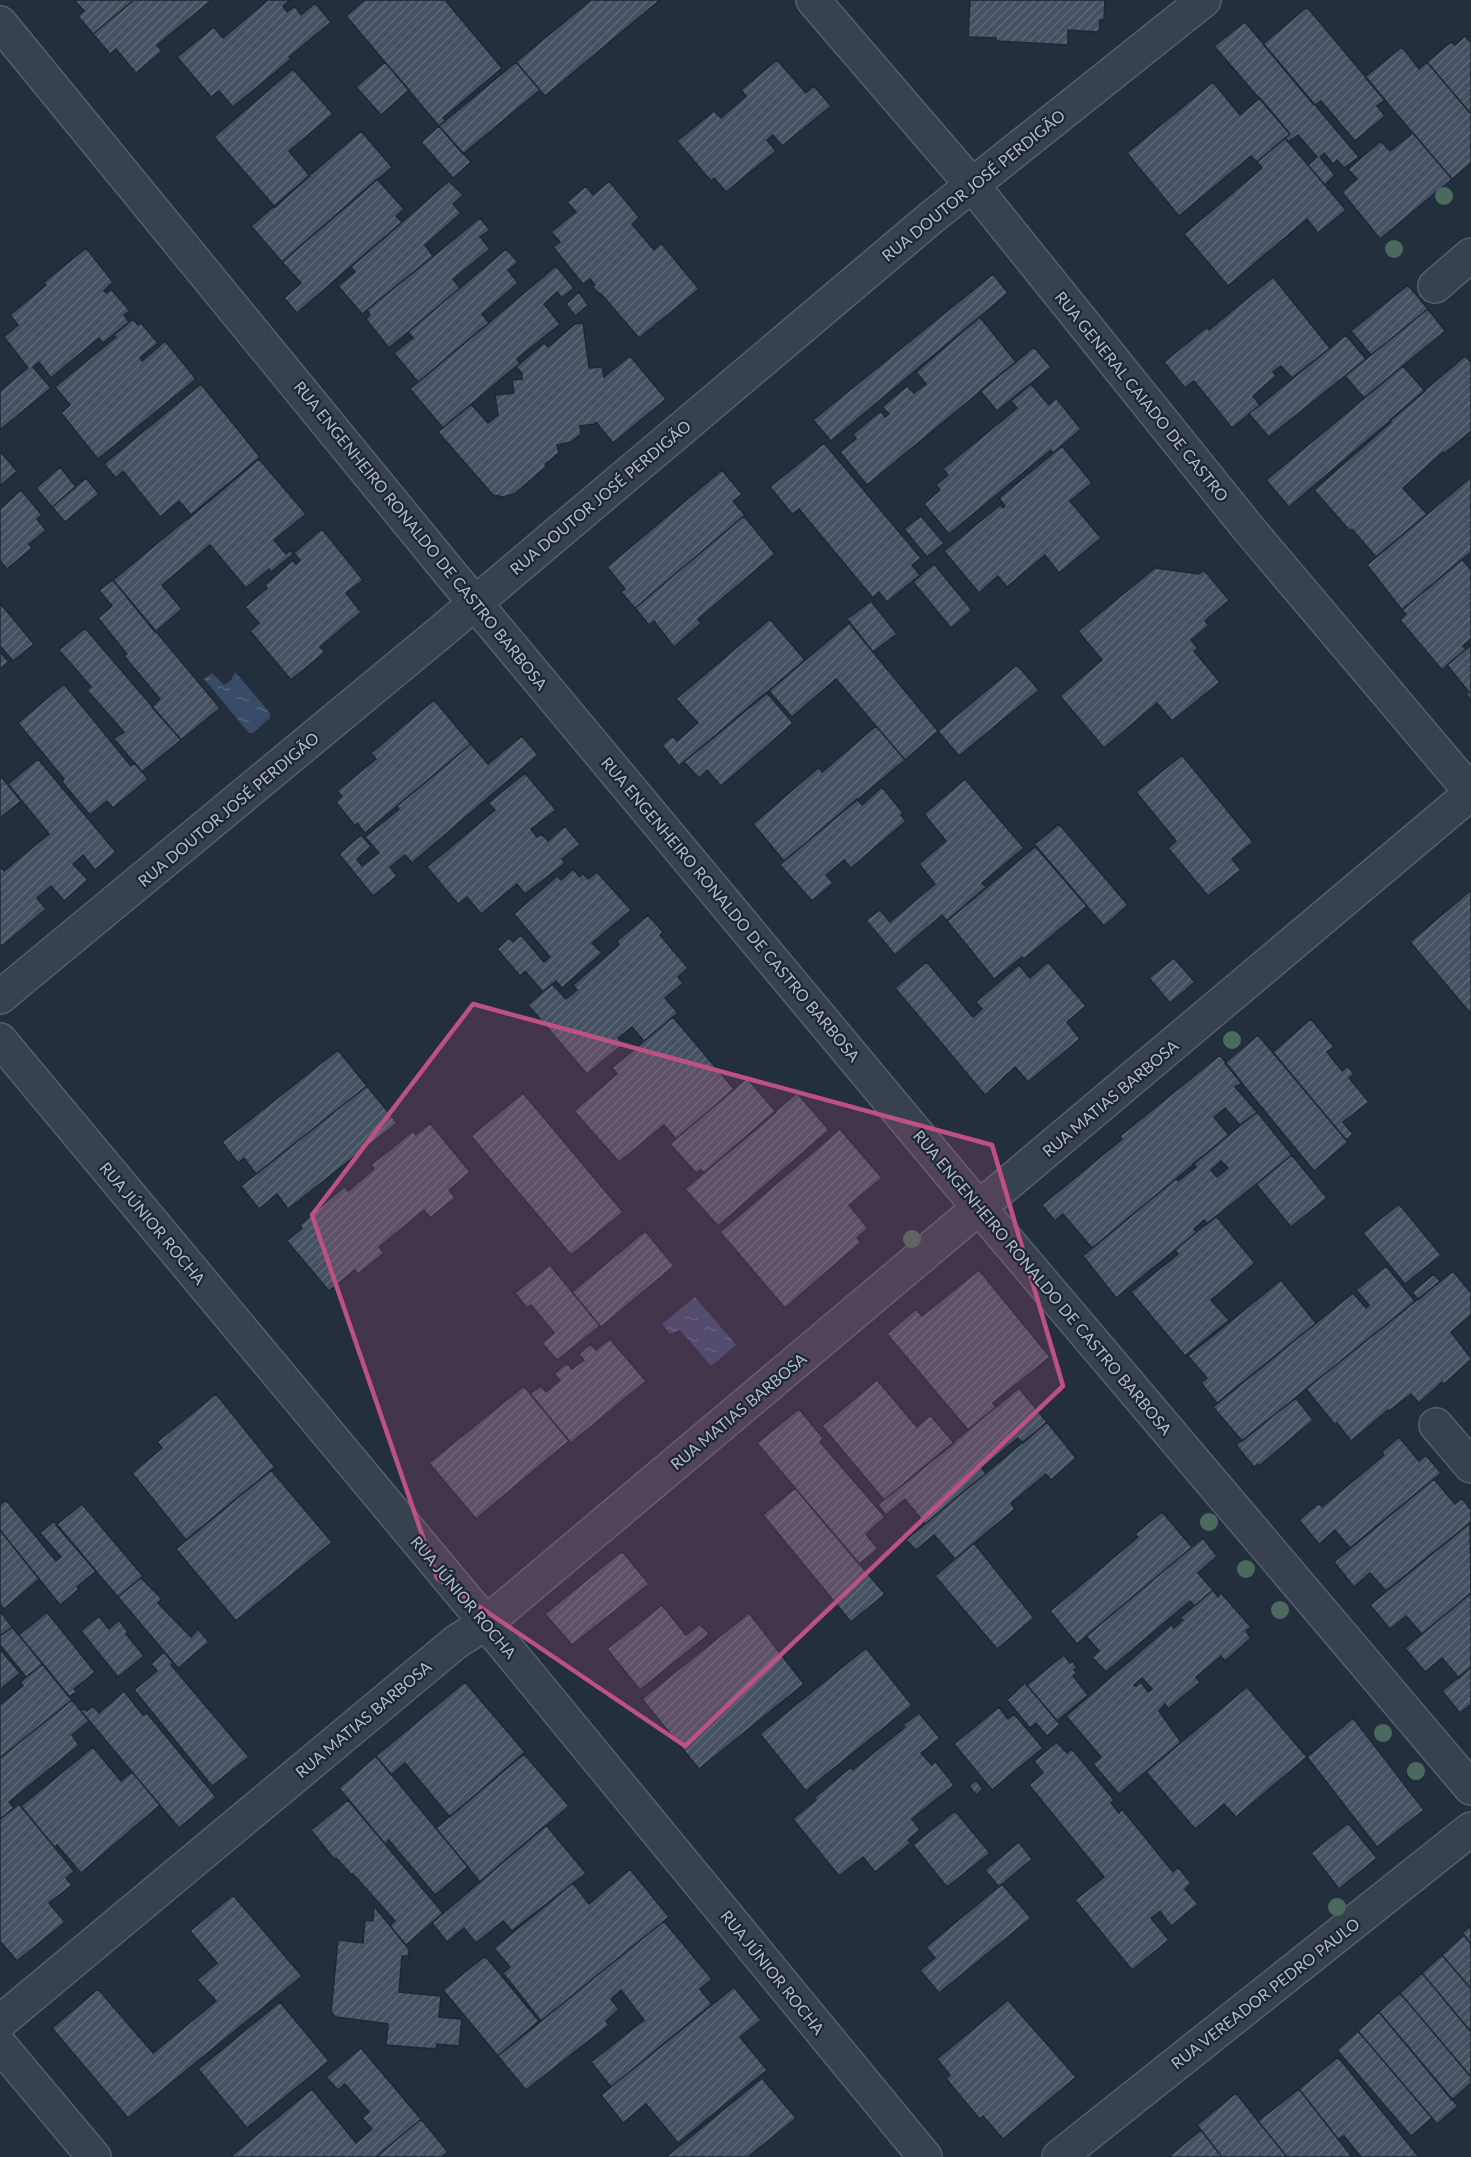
<svg xmlns="http://www.w3.org/2000/svg" width="1471" height="2157" viewBox="0 0 1471 2157" font-family="Lato,sans-serif">
  <defs>
    <pattern id="water-ripples" width="26" height="14" patternUnits="userSpaceOnUse" patternTransform="scale(1.5)"><rect width="26" height="14" fill="#394c67"/><path d="M2 4q2-2 4 0t4 0M15 11q2-2 4 0t4 0" fill="none" stroke="#53647b"/></pattern>
    <pattern id="building-hatch" width="6" height="6" patternUnits="userSpaceOnUse" patternTransform="scale(1.5)"><rect width="6" height="6" fill="#455162"/><path d="M-1 1l2-2M0 6l6-6M5 7l2-2" fill="none" stroke="#5d6877"/></pattern>
  </defs>
  <rect width="100%" height="100%" fill="#242f3e"/>
  <path fill="url(#water-ripples)" d="M235,672l35,41v5l-17,15h-4l-45,-54 8,-6 12,12 7,-5z
    M695,1297l41,48 -25,21 -31,-36 -10,4 -8,-10z"/>
  <path fill="url(#building-hatch)" stroke="#1f2835" stroke-width="1.5" fill-rule="evenodd" d="M74,0h60l-41,34 -15,-18 6,-5z
    M134,0h78l-55,45 5,6 -26,22 -20,-24 -6,5 -17,-20z
    M268,0h22l-7,6 4,6 8,-6 6,9 14,-12 16,19 -42,35 2,2 -58,48 -14,-16 -8,6 -34,-40 37,-30 9,11z
    M365,0h80l57,68 -59,50 3,3 -7,5 -93,-110z
    M591,0h69l-115,96 -29,-34z
    M970,0h135l-1,20h-4l-1,12 -31,-2v15l-72,-4v-3l-28,-1z
    M1307,7l78,93 -8,6 8,10 -30,25 -34,-40 -6,4 -2,-1 -50,-60z
    M1245,22l114,135 -15,11 -7,-8 -4,4 -9,-11 -4,4 15,18 -10,10 -17,-20 9,-8 -19,-22 -10,7 -3,-4 5,-4 -76,-88z
    M1465,36l6,7v71l-44,-52 24,-20 4,3z
    M1402,47l17,22 8,-7 44,52v49l-19,16 -87,-102z
    M777,60l29,33 8,-7 17,20 -49,40 -9,-11 -6,5 9,11 -50,41 -12,-14 -3,3 -34,-40 37,-30 7,7 25,-22 -5,-6z
    M385,62l24,28 -28,25 -25,-28z
    M516,62l24,28 -77,64 -24,-28z
    M293,69l40,45 -44,37 21,25 -35,31 -61,-70z
    M1213,82l27,33 20,-17 30,36 -33,28 -6,-6 -72,60 -52,-63z
    M439,126l32,36 -18,16 -32,-36z
    M361,131l31,36 -110,95 -31,-36z
    M1413,133l39,46 -72,60 -38,-47 15,-13 -9,-10 33,-28 9,10z
    M1285,138l61,72 -28,23 -11,-14 -79,67 -44,-52 78,-66 -5,-6z
    M377,179l27,30 -8,7 6,6 -105,91 -13,-15 17,-15 -19,-21z
    M449,181l14,14 -10,9 8,9 -36,32 8,11 -71,58 -24,-28 17,-14 -4,-5z
    M609,181l30,36 -7,7 22,26 7,-7 38,46 -60,49 -37,-43 -7,-5 -2,-4 2,-1 -5,-6 -7,5 -30,-37 7,-5 -9,-10 25,-20 -9,-10 19,-16 7,9z
    M480,218l10,12 -10,7 10,12 -37,30 7,9 -71,60 -23,-29 4,-4 -3,-5z
    M86,248l27,34 -9,9 3,2 4,-4 19,22 -6,4 5,7 -26,21 -4,-5 -48,40 -12,-16 -6,5 18,21 -51,42v-39l28,-23 -24,-31 14,-12 -8,-10 36,-30 -3,-2z
    M506,249l12,13 -10,8 10,13 -36,31 7,9 -71,59 -24,-29 19,-15 -5,-6z
    M556,266l18,22 -12,10 -5,-6 -13,12 16,20 -43,35 3,4 -77,65 -33,-39z
    M993,274l15,19 -177,148 -18,-21z
    M1273,277l57,71 -38,30 -11,-12 -8,6 3,4 -23,20 7,9 -28,23 -38,-47 -9,7 -21,-26 43,-35 2,3z
    M1408,285l20,24 -57,46 -20,-24z
    M579,292l9,13 -13,11 -9,-12z
    M1428,309l17,22 -81,67 -19,-22z
    M980,317l36,45 -149,123 -27,-33 16,-13 -3,-5 28,-23 4,6 4,-3 -7,-7 25,-21 7,7 12,-9 -10,-12z
    M133,319l5,6 3,-2 17,20 -18,15 2,3 23,-20 31,38 -98,80 -37,-46 9,-8 -15,-18 61,-50 -2,-2z
    M583,323l6,45 13,-1 2,10 26,-21 36,43 -53,44 -17,-21 -2,2 -14,2 1,8 -10,8 -14,3 2,8 -14,11 1,3 -32,27 -11,3 -10,-2 -55,-63 33,-28 17,19 10,-8 -3,-20 19,-2 -2,-13 10,-1v-6l-6,-6 28,-24 4,4 27,-23z
    M1346,335l20,24 -97,78 -20,-23z
    M1034,347l17,20 -54,44 -17,-20z
    M1465,356l6,6v69l-26,22 -2,-1 -40,36 24,26 -51,43 -24,-28 -2,2 -36,-41 77,-68 -1,-2z
    M1403,366l22,25 -136,116 -23,-27z
    M201,384l59,73 -69,58 -12,-14 -19,16 -37,-46 -7,7 -12,-14z
    M1031,384l18,21 7,-7 25,31 -28,24 -2,-3 -102,84 -25,-30 16,-14 -4,-5 12,-10 -5,-6 74,-61 -6,-7z
    M824,443l97,115 -9,7 8,10 -33,27 -8,-10 -6,6 -74,-89 -7,5 -22,-27z
    M1062,446l30,37 -22,18 31,37 -42,35 -14,-18 -38,32 -9,-11 -19,17 -35,-42 56,-46 3,3 2,-2 -6,-8z
    M0,451l17,20 -17,15z
    M259,459l47,55 -32,26 12,14 4,-4 3,4 -22,18 -2,-3 -23,19 -36,-43 -48,40 20,24 -27,23 -42,-52 75,-62v1z
    M60,467l16,20 -24,20 -16,-19z
    M722,470l20,24 -9,7 12,14 -110,93 -14,-16 4,-3 -18,-22z
    M1471,477v75l-69,58 -35,-45z
    M86,478l13,16 -34,28 -13,-15z
    M21,490l21,25 -5,4 9,11 -17,14 3,4 -25,21 -7,-8v-52z
    M744,516l31,38 -77,65 3,4 -27,24 -20,-26 -5,4 -14,-17z
    M921,516l23,27 -17,14 -23,-28z
    M322,529l41,51 -17,13 15,19 -41,35 5,5 -34,28 -41,-49 9,-8 -14,-16 22,-19 -2,-3 28,-25 3,4 4,-4 -6,-7z
    M1462,559l9,11v69l-8,7 3,3 -24,21 -42,-50 6,-6 -4,-4z
    M934,564l38,46 -21,18 -38,-46z
    M1155,568l44,6 5,-4 25,30 -24,21 4,4 -18,15 7,8 -4,3 26,31 -48,39 -15,-18 -53,45 -44,-52 42,-36 -24,-29z
    M113,580l107,128 -39,32 -29,-33 8,-8 -36,-43 3,-2 -29,-36 14,-12 -13,-16z
    M871,601l26,33 -24,18 -26,-33z
    M0,603l34,41 -21,17 -13,-15z
    M770,619l35,41 -126,106 -17,-21 11,-9 4,5 21,-18 -22,-24z
    M849,623l89,108 -33,29 -69,-81 -44,38 -23,-26z
    M85,628l96,112 -39,32 -28,-33 10,-7 -37,-42 4,-3 -32,-37z
    M1471,645v56l-5,-7 3,-2 -22,-27z
    M0,652l9,10 -9,7z
    M1017,665l22,25 -80,66 -21,-25z
    M64,684l67,82 4,-3 13,16 -35,29 -6,-7 -17,14 -28,-33 2,-3 -46,-56z
    M767,693l26,30 -72,63 -14,-16 -8,8 -15,-16z
    M434,700l37,44 -106,89 -8,-10 -2,3 -19,-24 6,-6 -5,-5 39,-32 -5,-6z
    M876,726l29,34 -121,101 -31,-37 66,-57 3,5z
    M522,736l16,19 -126,108 -7,-8 -15,12 7,9 -24,20 -34,-42 22,-19 10,11 -14,13 5,7 17,-13 -14,-16 34,-28 -2,-3 74,-62 17,20z
    M1182,755l71,87 -21,17 9,11 -33,26 -40,-48 8,-7 -40,-49z
    M38,759l78,93 -21,18 -12,-15 -10,9 15,16 -24,21 -13,-15 -14,12 9,11 -44,37 -2,-2v-78l4,5 45,-37 -41,-50z
    M525,773l31,37 -25,19 6,8 5,-3 6,7 17,-15 15,18 -18,15 3,4 -40,31 -8,-10 -36,30 -14,-17 -9,7 -31,-37 68,-57 -7,-7z
    M0,775l21,26 -21,17z
    M965,779l59,69 -42,35 4,4 -30,26 -9,8 -5,-6 -47,40 -29,-35 14,-10 10,12 45,-38 -16,-20 27,-23 -22,-27z
    M882,787l21,26 -2,2 5,6 -55,47 -7,-8 -18,15 7,8 -21,18 -32,-36 77,-66 5,6z
    M1059,824l69,81 -24,21 -70,-81z
    M1036,846l51,60 -63,53 -2,-2 -28,22 -47,-58z
    M573,869l7,8 3,-4 5,6 9,-7 34,38 -39,33 10,10 -40,35 -6,-7 -13,11 -18,-21 -5,5 -23,-27 12,-11 4,4 8,-7 23,27 6,-5 -36,-43 43,-38 4,4z
    M1471,890v124l-61,-72z
    M648,915l15,17 -3,3 28,33 -10,9 5,6 -18,15 13,15 -34,28 -12,-14 -14,11 5,6 -36,30 -59,-69 24,-21 14,15 11,-9 -4,-5 46,-40 -2,-4z
    M1174,958l21,24 -25,21 -21,-25z
    M927,962l46,55 9,-8 -6,-7 43,-37 11,13 18,-16 38,44 -19,16 13,17 -52,43 -13,-15 -30,28 -90,-107z
    M673,1017l61,72 -58,50 -12,-14 -45,37 -45,-51 43,-37 -5,-6z
    M1311,1019l23,28 -7,5 15,19 6,-5 6,8 -5,4 20,24 -26,20 10,12 -7,6 -73,-88z
    M1258,1035l90,107 -34,29 -89,-108z
    M338,1050l29,36 -111,88 -12,-16 -6,5 -16,-21z
    M1220,1055l22,28 -7,4 22,25 -17,13 -15,-17 -11,9 15,18 -137,113 -29,-34 -8,7 -13,-16 80,-66 -2,-3z
    M747,1078l29,34 -72,61 -3,-3 -5,3 -26,-29z
    M367,1086l30,37 -109,86 -11,-15 -18,15 -18,-23z
    M523,1093l100,119 -52,43 -100,-119z
    M797,1093l32,37 -111,96 -33,-37z
    M1257,1112l35,43 -85,69 -3,-4 -10,9 3,3 -81,66 -33,-42 89,-74 4,-3 2,2 18,-14 -3,-3zM1221,1161l7,7 -11,9 -6,-7z
    M430,1123l40,49 -21,18 6,8 -25,20 -6,-8 -45,37 5,6 -26,21 -3,-4 -26,21 -42,-50 15,-13 -2,-3 45,-39 3,5 26,-22 -3,-4 42,-34 3,4z
    M840,1129l42,49 -33,27 19,23 -11,10 4,4 -76,66 -65,-76z
    M1292,1155l35,43 -36,29 -35,-43z
    M1399,1204l42,51 -36,29 -42,-51z
    M1216,1216l39,47 -44,37 18,20 -44,36 -54,-64 47,-38 -3,-4z
    M645,1231l29,35 -73,61 -29,-35z
    M550,1265l50,61 -43,34 -15,-17 12,-10 -23,-28 -4,3 -12,-15z
    M1386,1266l29,35 -173,140 -29,-34 140,-114 13,15 3,-3 -13,-15z
    M979,1270l71,87 -57,46 3,4 -28,23 -81,-96 29,-25 6,7z
    M1453,1271l18,22v22l-20,17 20,26v2l-27,24 -2,-2 -23,21 -8,-9 -22,17 -1,-1 -37,31 -14,-18 -2,2 -29,-36z
    M1434,1274l6,7 -22,19 -6,-8z
    M1281,1280l35,43 -99,80 -16,-20 6,-5 -19,-22z
    M610,1339l36,42 -75,62 -41,-49 11,-8 5,6 14,-12 -6,-6 13,-11 5,6 12,-9 -5,-6 12,-10 5,6z
    M877,1380l40,47 13,-12 24,28 -70,57 -62,-74z
    M524,1386l45,55 -93,78 -47,-56z
    M1019,1388l28,34 -24,21 -5,-5 -36,30 4,5 -61,51 -20,-25 -19,16 -8,-10z
    M216,1394l59,73 -89,73 -54,-67 30,-25 -5,-6z
    M1296,1398l17,22 -54,46 -1,-2 -4,3 -18,-22z
    M799,1409l24,29 -3,4 65,75 -19,17 12,15 -19,15 -102,-121z
    M1047,1422l29,36 -25,22 -5,-6 -35,29 4,6 -60,50 -21,-24 -18,15 -10,-10z
    M1399,1437l20,24 7,-6 15,18 -91,75 -15,-18 -16,14 -20,-24 20,-17 3,4 62,-52 -2,-3z
    M271,1470l61,72 -96,79 -60,-72z
    M1434,1479l21,25 7,-6 9,12v12l-85,69 -16,-18 -16,14 -20,-25z
    M795,1488l90,106 -34,28 -88,-107z
    M6,1500l50,61 5,-4 -21,-24 14,-12 42,50 -19,16 2,2 -19,16 -60,-75v-25z
    M82,1504l61,72 -25,21 -62,-72z
    M1162,1512l30,35 -115,97 -27,-33 88,-74 -3,-3z
    M1470,1523l1,70 -49,41 -16,-18 -16,13 -20,-24z
    M0,1530l39,49 -35,30 -4,-5z
    M1203,1538l14,18 -19,17 15,17 -19,16 -4,-5 -84,71 -14,-15 7,-6 -13,-15z
    M974,1543l60,75 -37,31 -62,-73z
    M622,1551l27,33 -77,61 -27,-31z
    M141,1578l21,21 -4,4 33,34 7,-8 11,13 -31,26 -60,-71z
    M1213,1590l5,7 3,-4 30,34 -5,4 5,7 -26,23 -4,-5 -25,21 4,5 -32,27 -3,-5 -6,7 22,31 -62,52 -26,-30 8,-7 -35,-41 105,-91 3,3 9,-8 -3,-2zM1142,1678l10,11 -4,3 -7,-10 -5,4 -2,-1z
    M1471,1593v74l-12,11 -17,-20 -17,14 -20,-24z
    M662,1605l24,30 14,-11 9,10 -69,56 -33,-41z
    M0,1611l12,16 -12,9z
    M47,1612l48,60 -21,17 3,3 -8,5 -50,-62z
    M749,1613l55,71 -105,85 -57,-70z
    M99,1616l10,13 10,-9 9,12 -2,2 18,22 -26,21 -37,-46z
    M12,1627l31,37 -17,13 -26,-32v-9z
    M866,1648l46,57 -106,86 -46,-57z
    M0,1649l20,24 -20,17z
    M164,1652l9,11 -2,2 78,92 -37,29 -78,-96 23,-19 -6,-7z
    M1064,1655l6,8 2,-2 5,6 -3,3 3,3 -4,3 15,19 -31,26 -30,-36z
    M43,1664l29,36 -72,58v-53l23,-19 -3,-4z
    M1471,1667v37l-11,9 -18,-22z
    M465,1682l60,70 -75,65 -45,-54 -14,12 -15,-19z
    M1025,1683l35,41 -13,12 -11,-13 -6,5 -23,-28z
    M1247,1687l60,70 -71,60 -12,-13 -29,25 -49,-57z
    M124,1691l19,24 4,-2 69,84 -37,31 -98,-117 3,-3 3,3 6,-5 6,7z
    M72,1700l17,21 -17,14 7,10 -70,57 5,6 -14,11v-61z
    M999,1707l9,12 6,-5 29,34 -51,42 -38,-46z
    M919,1713l21,25 -19,15 11,12 3,-4 19,24 -42,34 8,11 -12,10 3,3 -36,29 -12,-15 -24,19 -46,-57 23,-19 -2,-2 37,-31 2,3 52,-43 -2,-2z
    M1353,1718l71,92 -47,37 -70,-90z
    M1057,1742l10,11 5,-4 42,51 -3,3 8,10 3,-4 51,63 5,-5 13,16 -6,6 13,15 -27,22 -11,-15 -9,7 18,22 -37,30 -57,-70 29,-23 -75,-92 14,-12 -9,-12z
    M93,1747l28,34 11,-9 28,33 -79,68 -24,-28 -2,3 -34,-42z
    M524,1754l45,52 -89,76 -44,-54z
    M376,1756l92,111 -33,28 -46,-55 -4,4 -46,-56z
    M976,1780l7,9 -7,6 -7,-9z
    M348,1800l95,113 -37,32 -16,-19 5,-5 -42,-47h-2l-15,-16 -2,1 -23,-29z
    M19,1804l55,67 -8,7 6,7 -23,18 16,19 -48,39 -17,-20v-122z
    M955,1811l35,42 -43,34 -34,-42z
    M1348,1823l29,35 -38,31 -28,-36z
    M546,1825l40,48 -74,58 -9,-10 -27,22 -12,-15 -17,14 -15,-19z
    M1019,1842l13,17 -33,28 -14,-17z
    M630,1869l39,48 -128,104 -38,-48 7,-6 -16,-19 79,-65 16,21z
    M1002,1884l29,34 -92,75 -19,-23 15,-12 -9,-11z
    M233,1895l69,81 -174,142 -76,-90 46,-39 55,64 63,-52 -19,-21 20,-17 -27,-32z
    M374,1906l34,42 1,8h-7l-3,36 42,4 -2,21 23,2 -3,27 -22,-2 -1,5 -50,-4 2,-21 -52,-7 -5,-5 7,-72 25,3 2,-23 8,1z
    M664,1921l48,58 -12,10 12,15 -101,83 -20,-25 53,-42 -23,-30 -10,9 8,10 -13,12 3,4 -83,65 -28,-34z
    M1471,1926v18l-9,-11z
    M1464,1935l7,9v45l-29,-34z
    M1442,1955l29,34v43l-49,-59z
    M485,1956l54,65 -41,35 -55,-66z
    M1422,1973l49,59v45l-71,-84z
    M734,1987l27,33 -21,17 27,33 -89,73 -32,-39 -23,19 -22,-28z
    M1400,1993l71,84v6l-19,17 -73,-88z
    M1008,2000l68,77 -73,62 -20,-23 -3,3 -2,-2 -30,-36 -2,-3 4,-3 -13,-16z
    M280,2002l49,59 -82,67 -49,-59z
    M1379,2012l79,94 -21,18 -79,-93z
    M1358,2031l74,87 -21,18 -74,-86z
    M361,2048l60,71 -45,38h-146l82,-68 44,54 16,-14 -10,-11 7,-6 -24,-28 -7,6 -12,-13z
    M1338,2057l81,100h-58l-17,-21 -6,3 -39,-50z
    M762,2078l34,40 -48,39h-82z
    M1299,2089l39,50 14,18h-65l-29,-36z
    M1236,2093l22,28 29,36h-65l-25,-32z
    M421,2119l27,33 -6,5h-66z
    M1201,2130l21,27h-54z"/>
  <g fill="none" stroke-linecap="round" stroke-linejoin="round">
    <defs>
      <path id="minor" d="M813,0l160,186 275,342 223,264
        M0,23l450,550 504,605 517,610
        M1435,286l36,-31
        M0,997l442,-366 490,-414 272,-217
        M0,1040l486,583 439,534
        M1436,1425l35,41
        M0,2022l456,-380 30,-19 985,-830
        M0,2045l94,112
        M1059,2157l412,-328"/>
    </defs>
    <use href="#minor" stroke="#565f6c" stroke-width="36"/>
    <use href="#minor" stroke="#38414e" stroke-width="33"/>
  </g>
  <g fill="#4b6a5d">
    <circle cx="1444" cy="196" r="9"/>
    <circle cx="1394" cy="249" r="9"/>
    <circle cx="1232" cy="1040" r="9"/>
    <circle cx="912" cy="1239" r="9"/>
    <circle cx="1209" cy="1522" r="9"/>
    <circle cx="1246" cy="1569" r="9"/>
    <circle cx="1280" cy="1610" r="9"/>
    <circle cx="1383" cy="1733" r="9"/>
    <circle cx="1416" cy="1771" r="9"/>
    <circle cx="1337" cy="1907" r="9"/>
  </g>
  <path fill="#bd5182" fill-opacity="0.2" stroke="#bd5182" stroke-width="4.5" stroke-linejoin="round" d="M473,1004l519,141 71,241 -378,360 -248,-168 -125,-363z"/>
  <g text-anchor="middle" dominant-baseline="central" stroke-width="4.5" stroke-linejoin="round" paint-order="stroke">
    <g font-size="16" fill="#b4bcc9" stroke="#1d2633">
      <text transform="translate(973 185) rotate(-39)">RUA DOUTOR JOSÉ PERDIGÃO</text>
      <text transform="translate(1142 396) rotate(51)">RUA GENERAL CAIADO DE CASTRO</text>
      <text transform="translate(600 497) rotate(-40)">RUA DOUTOR JOSÉ PERDIGÃO</text>
      <text transform="translate(421 535) rotate(51)">RUA ENGENHEIRO RONALDO DE CASTRO BARBOSA</text>
      <text transform="translate(228 809) rotate(-40)">RUA DOUTOR JOSÉ PERDIGÃO</text>
      <text transform="translate(731 909) rotate(50)">RUA ENGENHEIRO RONALDO DE CASTRO BARBOSA</text>
      <text transform="translate(1110 1098) rotate(-40)">RUA MATIAS BARBOSA</text>
      <text transform="translate(153 1223) rotate(50)">RUA JÚNIOR ROCHA</text>
      <text transform="translate(1043 1282) rotate(50)">RUA ENGENHEIRO RONALDO DE CASTRO BARBOSA</text>
      <text transform="translate(738 1411) rotate(-40)">RUA MATIAS BARBOSA</text>
      <text transform="translate(464 1597) rotate(50)">RUA JÚNIOR ROCHA</text>
      <text transform="translate(363 1719) rotate(-40)">RUA MATIAS BARBOSA</text>
      <text transform="translate(773 1972) rotate(51)">RUA JÚNIOR ROCHA</text>
      <text transform="translate(1265 1993) rotate(-38)">RUA VEREADOR PEDRO PAULO</text>
    </g>
  </g>
</svg>
